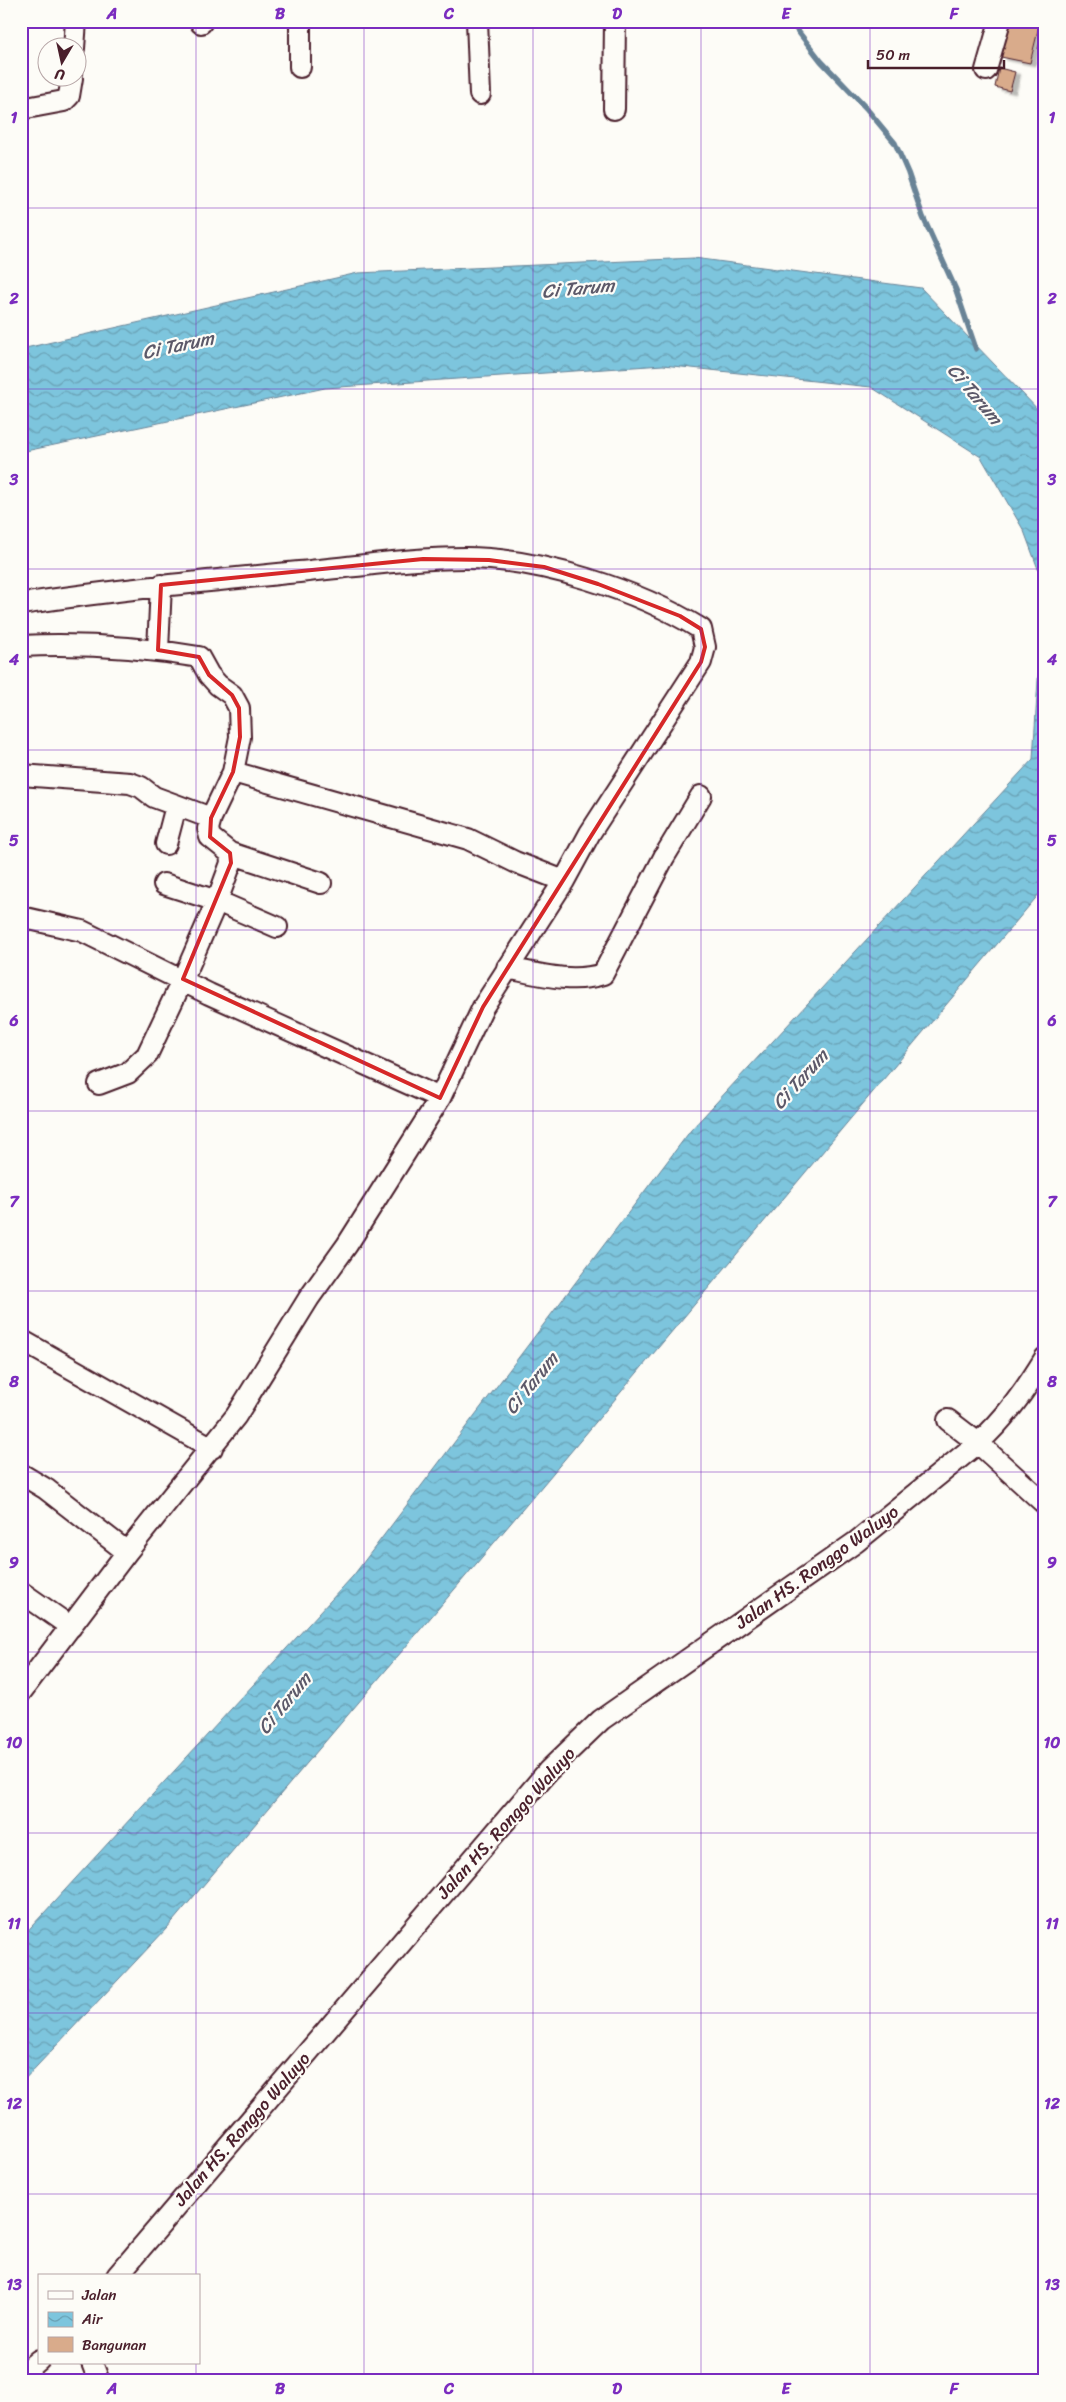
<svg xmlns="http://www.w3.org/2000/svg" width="1066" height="2402" viewBox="0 0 1066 2402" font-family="Sriracha,sans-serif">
  <defs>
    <pattern id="water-waves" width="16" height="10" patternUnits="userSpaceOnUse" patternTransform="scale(1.25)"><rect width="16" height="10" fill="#7dc5dd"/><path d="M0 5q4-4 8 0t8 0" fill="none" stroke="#689fb3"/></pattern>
    <filter id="shadow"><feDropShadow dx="5.5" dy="3" stdDeviation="1" flood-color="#0004"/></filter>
  </defs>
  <rect width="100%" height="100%" fill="#fdfcf7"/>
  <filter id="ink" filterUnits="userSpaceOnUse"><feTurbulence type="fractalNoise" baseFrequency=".02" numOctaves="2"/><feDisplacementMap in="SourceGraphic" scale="10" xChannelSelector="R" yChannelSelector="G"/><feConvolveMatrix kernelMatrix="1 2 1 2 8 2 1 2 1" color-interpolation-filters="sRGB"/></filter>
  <g filter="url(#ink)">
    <path fill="url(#water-waves)" stroke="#698396" d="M694,258l227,30 124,129v470l-518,617 -360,424 -146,155v-145l332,-362 338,-446 342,-371 11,-174 -20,-54 -43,-74 -110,-70 -208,-22 -338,23 -304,64v-103l337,-76z"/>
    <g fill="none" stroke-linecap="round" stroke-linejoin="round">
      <path stroke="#698396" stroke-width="5.5" d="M790,21l31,40 45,47 29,35 13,30 15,44 33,73 20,59"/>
    </g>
    <path fill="#d9ab8b" stroke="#4a1f2b" filter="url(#shadow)" d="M1009,21l30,5 -9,37 -29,-6z
      M1045,23v28l-7,-2z
      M999,68l16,4 -5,19 -15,-4z"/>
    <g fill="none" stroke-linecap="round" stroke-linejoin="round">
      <defs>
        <path id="minor" d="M477,21l3,73
          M201,23v-2
          M74,48l2,-27
          M300,67v-46
          M986,70l14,-49
          M21,109l43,-8 5,-5 3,-18
          M614,109l1,-88
          M21,604c93,-14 185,-23 278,-32 55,-5 110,-14 166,-14 74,0 173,32 236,71l4,18 -4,15 -111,171 -26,48 -81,126 -43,91 -93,147 -38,53 -73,118 -109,136 -106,140
          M21,646c60,-3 118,1 178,11l10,18 9,10 14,10 7,13 1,29 -7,35 -22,46 -3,11 2,8 20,16 91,30
          M158,650l3,-65
          M233,772l235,67 47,23 49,19
          M21,775l109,8 11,4 13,10 57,21
          M166,844l10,-38
          M164,884l53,17 60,26
          M21,917l61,14 127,63 231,104
          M507,968c31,6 65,16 96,6l61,-117 37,-61
          M99,1084l29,-11 19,-18 36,-76 34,-78 14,-38 -1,-10
          M21,1340l191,108
          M948,1420l30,23 67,61
          M21,1474l25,15 81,63
          M21,1592l50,35
          M117,2276l431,-505 53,-51 255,-178 122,-99c28,-25 48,-54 67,-85
          M92,2363l7,18
          M21,2375l18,-15"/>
      </defs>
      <use href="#minor" stroke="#4a1f2b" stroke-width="24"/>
      <use href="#minor" stroke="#fdfcf7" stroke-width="20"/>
    </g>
  </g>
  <path fill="none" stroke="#d62828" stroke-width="4" stroke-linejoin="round" d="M423,559l66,1 55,7 54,17 82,32 21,13 4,18 -4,15 -218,345 -43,91 -257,-119 48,-116 -1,-10 -20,-16 1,-19 22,-46 7,-35 -1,-29 -7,-13 -23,-20 -10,-18 -41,-7 3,-65z"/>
  <path fill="none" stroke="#7b2cbf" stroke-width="1" stroke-opacity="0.55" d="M196,21v2255M364,21v2360M533,21v2360M701,21v2360M870,21v2360M21,208h1024M21,389h1024M21,569h1024M21,750h1024M21,930h1024M21,1111h1024M21,1291h1024M21,1472h1024M21,1652h1024M21,1833h1024M21,2013h1024M21,2194h1024M196,2363v18"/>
  <g text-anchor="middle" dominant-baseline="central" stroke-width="4.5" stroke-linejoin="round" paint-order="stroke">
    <g font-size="18" fill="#4a1f2b" stroke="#fdfcf7">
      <text transform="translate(817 1567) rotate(-36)">Jalan HS. Ronggo Waluyo</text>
      <text transform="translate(506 1823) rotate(-48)">Jalan HS. Ronggo Waluyo</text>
      <text transform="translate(242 2129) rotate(-49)">Jalan HS. Ronggo Waluyo</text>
    </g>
    <g font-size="19" font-style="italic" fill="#5c5969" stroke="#fdfcf7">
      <text transform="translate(578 288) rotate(-5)">Ci Tarum</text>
      <text transform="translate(178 345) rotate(-12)">Ci Tarum</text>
      <text transform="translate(975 394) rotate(50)">Ci Tarum</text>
      <text transform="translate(800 1079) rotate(-48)">Ci Tarum</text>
      <text transform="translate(531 1383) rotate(-51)">Ci Tarum</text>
      <text transform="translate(284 1703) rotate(-51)">Ci Tarum</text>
    </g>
  </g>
  <rect width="1066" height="2402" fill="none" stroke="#fdfcf7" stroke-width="55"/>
  <rect x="38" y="2274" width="162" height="90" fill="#fdfcf7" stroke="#b5a4a5"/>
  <rect x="48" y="2291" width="25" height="8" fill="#fdfcf7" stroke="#b5a4a5"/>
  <text x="82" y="2300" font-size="15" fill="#4a1f2b">Jalan</text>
  <rect x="48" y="2312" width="25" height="15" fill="url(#water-waves)" stroke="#b5a4a5"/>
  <text x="82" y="2324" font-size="15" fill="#4a1f2b">Air</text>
  <rect x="48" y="2337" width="25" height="15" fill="#d9ab8b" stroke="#b5a4a5"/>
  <text x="82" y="2350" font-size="15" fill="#4a1f2b">Bangunan</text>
  <g transform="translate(62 62) rotate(189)"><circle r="24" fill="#fdfcf7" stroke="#b5a4a5"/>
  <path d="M0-4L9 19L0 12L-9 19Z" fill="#4a1f2b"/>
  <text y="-8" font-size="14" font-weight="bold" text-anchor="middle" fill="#4a1f2b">U</text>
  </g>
  <path d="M868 60v8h136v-8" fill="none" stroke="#4a1f2b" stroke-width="2.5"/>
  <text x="876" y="60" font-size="15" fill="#4a1f2b" stroke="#fdfcf7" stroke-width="4" paint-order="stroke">50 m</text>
  <rect x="28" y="28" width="1010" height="2346" fill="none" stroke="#7b2cbf" stroke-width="2"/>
  <g font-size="16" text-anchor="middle" font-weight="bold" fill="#7b2cbf">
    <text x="112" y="19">A</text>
    <text x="280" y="19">B</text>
    <text x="449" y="19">C</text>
    <text x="617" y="19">D</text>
    <text x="786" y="19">E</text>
    <text x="954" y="19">F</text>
    <text x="14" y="123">1</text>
    <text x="1052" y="123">1</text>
    <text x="14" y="304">2</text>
    <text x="1052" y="304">2</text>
    <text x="14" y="485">3</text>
    <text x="1052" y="485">3</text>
    <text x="14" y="665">4</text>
    <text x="1052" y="665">4</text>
    <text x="14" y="846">5</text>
    <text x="1052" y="846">5</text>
    <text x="14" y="1026">6</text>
    <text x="1052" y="1026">6</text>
    <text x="14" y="1207">7</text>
    <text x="1052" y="1207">7</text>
    <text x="14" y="1387">8</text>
    <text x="1052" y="1387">8</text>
    <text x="14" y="1568">9</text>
    <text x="1052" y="1568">9</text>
    <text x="14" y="1748">10</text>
    <text x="1052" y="1748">10</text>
    <text x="14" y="1929">11</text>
    <text x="1052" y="1929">11</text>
    <text x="14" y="2109">12</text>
    <text x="1052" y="2109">12</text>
    <text x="14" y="2290">13</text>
    <text x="1052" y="2290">13</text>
    <text x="112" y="2394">A</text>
    <text x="280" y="2394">B</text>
    <text x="449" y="2394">C</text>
    <text x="617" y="2394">D</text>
    <text x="786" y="2394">E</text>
    <text x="954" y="2394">F</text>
  </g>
</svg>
